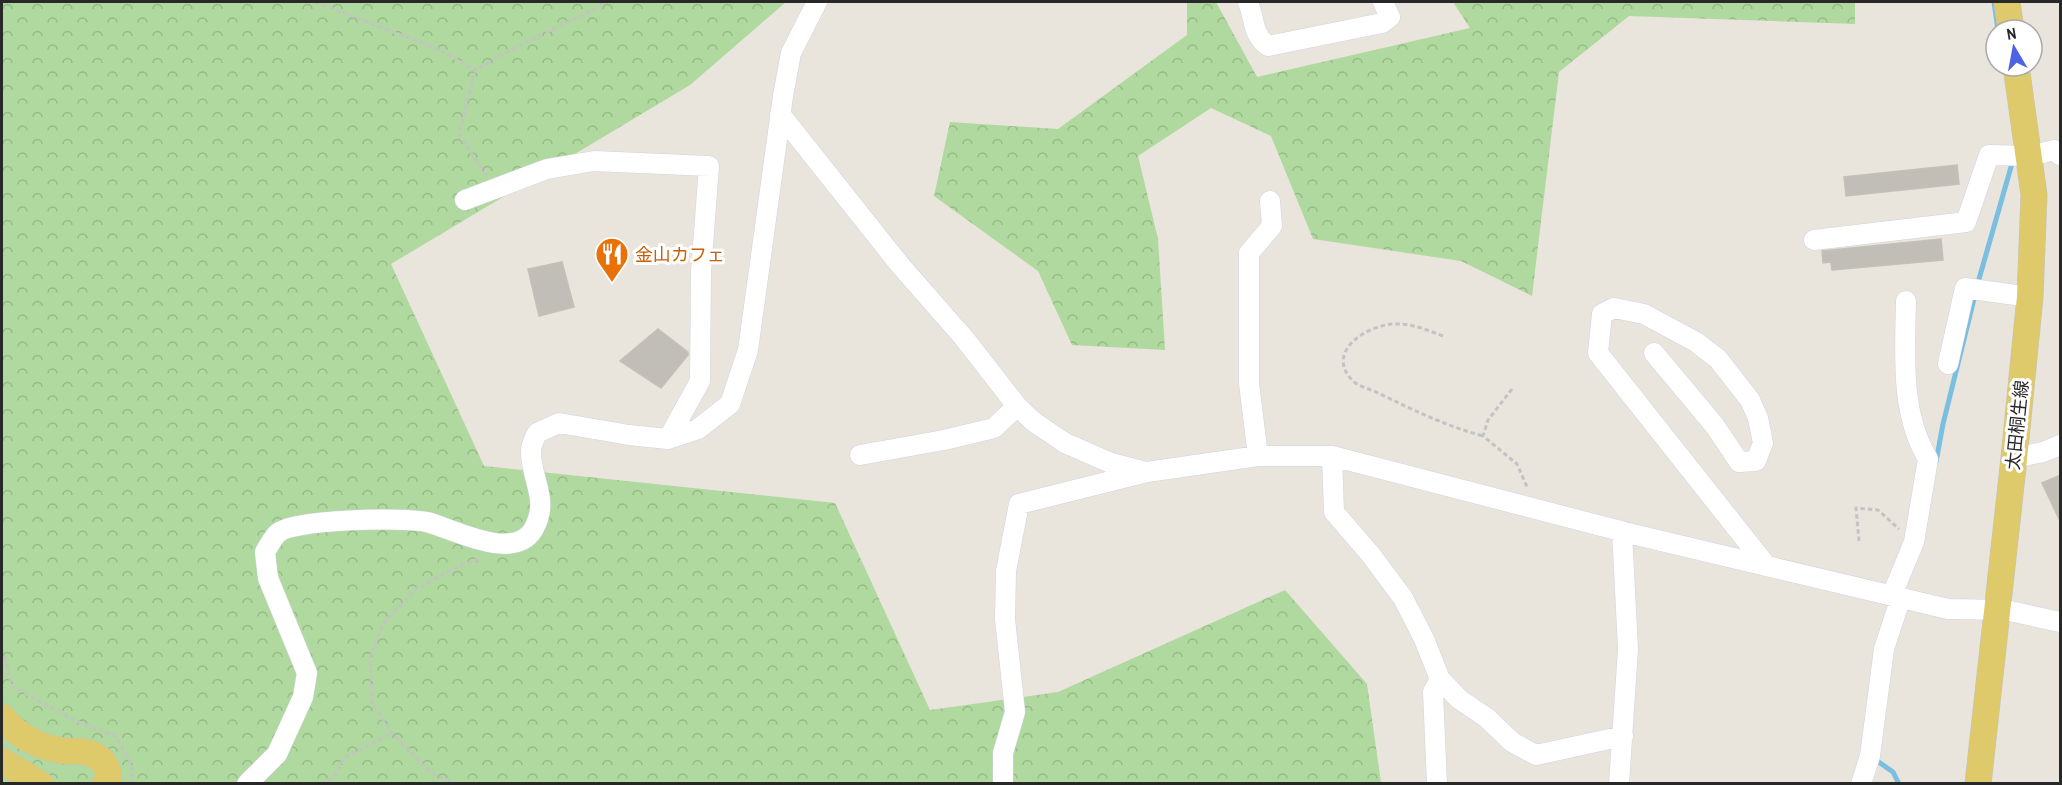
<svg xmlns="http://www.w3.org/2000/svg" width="2062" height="785" viewBox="0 0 2062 785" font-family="'Archivo Narrow','Noto Sans JP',sans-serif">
  <defs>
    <pattern id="forest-crowns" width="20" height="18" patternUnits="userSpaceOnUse" patternTransform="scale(1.5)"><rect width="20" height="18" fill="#afd99e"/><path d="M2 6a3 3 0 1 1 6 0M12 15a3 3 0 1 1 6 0" fill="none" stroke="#97ba88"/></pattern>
  </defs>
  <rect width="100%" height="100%" fill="#e9e4dc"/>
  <path fill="url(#forest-crowns)" d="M2,2h784l-96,83 -299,179 93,202 351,37 95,207 128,-18 227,-102 82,94 14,99 -1379,1z
    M1187,2h29l41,75 213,-49 -17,-26h402v22l-226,-8 -70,56 -27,224 -71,-35 -148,-22 -42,-103 -60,-28 -73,48 20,83 7,111 -93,-5 -34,-74 -104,-75 16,-74 108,7 129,-94z"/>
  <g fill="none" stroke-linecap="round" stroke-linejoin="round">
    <path stroke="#7abfdf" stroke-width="5" d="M1994,2l4,28
      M1936,462l7,-38 36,-145 34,-119
      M1873,758l20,14 6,12"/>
  </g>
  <path fill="#c1beb8" stroke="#c4c0b6" stroke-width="1.5" d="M1957,165l2,19 -113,12 -2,-19z
    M1941,239l2,21 -111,10 -1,-8 -8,1 -1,-12z
    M562,262l12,45 -35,9 -11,-47z
    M658,329l30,23v3l-27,33 -41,-27z
    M2061,475v48l-19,-40z"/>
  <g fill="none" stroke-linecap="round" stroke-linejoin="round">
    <defs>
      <path id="minor" d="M1248,2c7,17 4,33 20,44l114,-23 8,-6 -7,-15
        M780,114l120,151 64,73 53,68 17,16 31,21 46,20 31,8
        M465,200l82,-31 47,-8 115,5 -8,106 -1,109 -32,58
        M1814,240l152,-18 23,-67 41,1 24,-6 6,5
        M1654,353l61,73 24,36 17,-1 7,-18 -5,-25 -8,-18 -32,-41 -22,-17 -52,-28 -30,-6 -12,6 -4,39 167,211
        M1948,364l17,-76 65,9
        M860,455l84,-15 50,-12 23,-22
        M1258,456l-9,-73v-130l23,-27 -2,-25
        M1332,456l2,56 37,43 32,43 21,41 16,40 -7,13 4,92
        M2014,458l29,-6 17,-7
        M1892,595l22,-53 14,-83c-28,-46 -23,-106 -22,-158
        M1440,679l19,20 28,19 25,24 24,13 87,-19
        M247,784l30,-30 26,-57 4,-24 -39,-95 -3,-26c4,-6 8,-15 13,-19 14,-14 127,-16 149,-11 26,7 86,40 106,8 18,-31 -3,-50 -2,-80 0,-5 4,-12 6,-17l22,-10 70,12 39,4 30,-10 32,-25 18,-54 35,-254 8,-43 26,-51
        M1003,784v-31l12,-41 -10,-93 1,-48 13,-67 128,-32 111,-16h74l300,78 316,75 57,1 55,12
        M1619,784l9,-135 -6,-118
        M1861,784l9,-28 14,-107 17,-52"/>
      <path id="major" d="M2007,2l4,28
        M2,717c15,19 40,32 64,34 8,1 16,-1 23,2 12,4 18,11 20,23l-4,8
        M2,761l38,23
        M1978,784l36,-326 16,-161 4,-102 -18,-129"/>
    </defs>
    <use href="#minor" stroke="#d1d3df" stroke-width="21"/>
    <use href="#major" stroke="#c3c3c3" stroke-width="27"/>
    <path stroke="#c3c3c3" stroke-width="3" stroke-dasharray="4.5 3" stroke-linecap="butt" d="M315,2l123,47 37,21
      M486,175l-27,-40 16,-65 49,-27 73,-35 8,-6
      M1443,336c-16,-6 -32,-13 -49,-12 -28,1 -70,29 -41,57 6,6 18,8 25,12 35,17 68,33 105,43
      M1512,389l-24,31 -5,16 34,28 11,25
      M1859,541l-3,-33 22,2 21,19
      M2,649l11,38 63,34 39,15 17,28 -1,20
      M321,784l14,-8 9,-18 48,-25
      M457,784l-25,-10 -40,-41 -20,-30 -2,-46 13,-33 33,-35 41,-22 22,-8"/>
    <use href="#minor" stroke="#fff" stroke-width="20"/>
    <use href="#major" stroke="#dfca6b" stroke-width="26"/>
  </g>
  <defs>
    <symbol id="restaurant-pin" viewBox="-11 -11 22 30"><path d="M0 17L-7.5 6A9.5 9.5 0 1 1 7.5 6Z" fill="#e8710a" stroke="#fff"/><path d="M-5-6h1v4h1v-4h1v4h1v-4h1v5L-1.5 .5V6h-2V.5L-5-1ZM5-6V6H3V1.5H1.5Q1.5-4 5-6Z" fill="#fff"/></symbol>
  </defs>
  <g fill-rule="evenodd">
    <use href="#restaurant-pin" x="593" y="235" width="38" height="52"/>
  </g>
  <g text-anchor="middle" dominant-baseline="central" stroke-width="6" stroke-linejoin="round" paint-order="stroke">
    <g font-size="18" fill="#c56008" stroke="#fff" text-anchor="start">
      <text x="635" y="254">金山カフェ</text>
    </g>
    <g font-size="18" fill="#282828" stroke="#fff">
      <text transform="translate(2017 425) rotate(-84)">太田桐生線</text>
    </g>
  </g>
  <rect width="2062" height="785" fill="none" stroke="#282828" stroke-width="6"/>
  <g transform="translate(2014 48) rotate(350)"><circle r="28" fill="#ffffff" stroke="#a9a9a9" stroke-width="1.5"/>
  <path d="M0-4.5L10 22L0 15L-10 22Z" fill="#4e62e4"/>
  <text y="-9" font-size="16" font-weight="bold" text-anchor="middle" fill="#282828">N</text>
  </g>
</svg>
